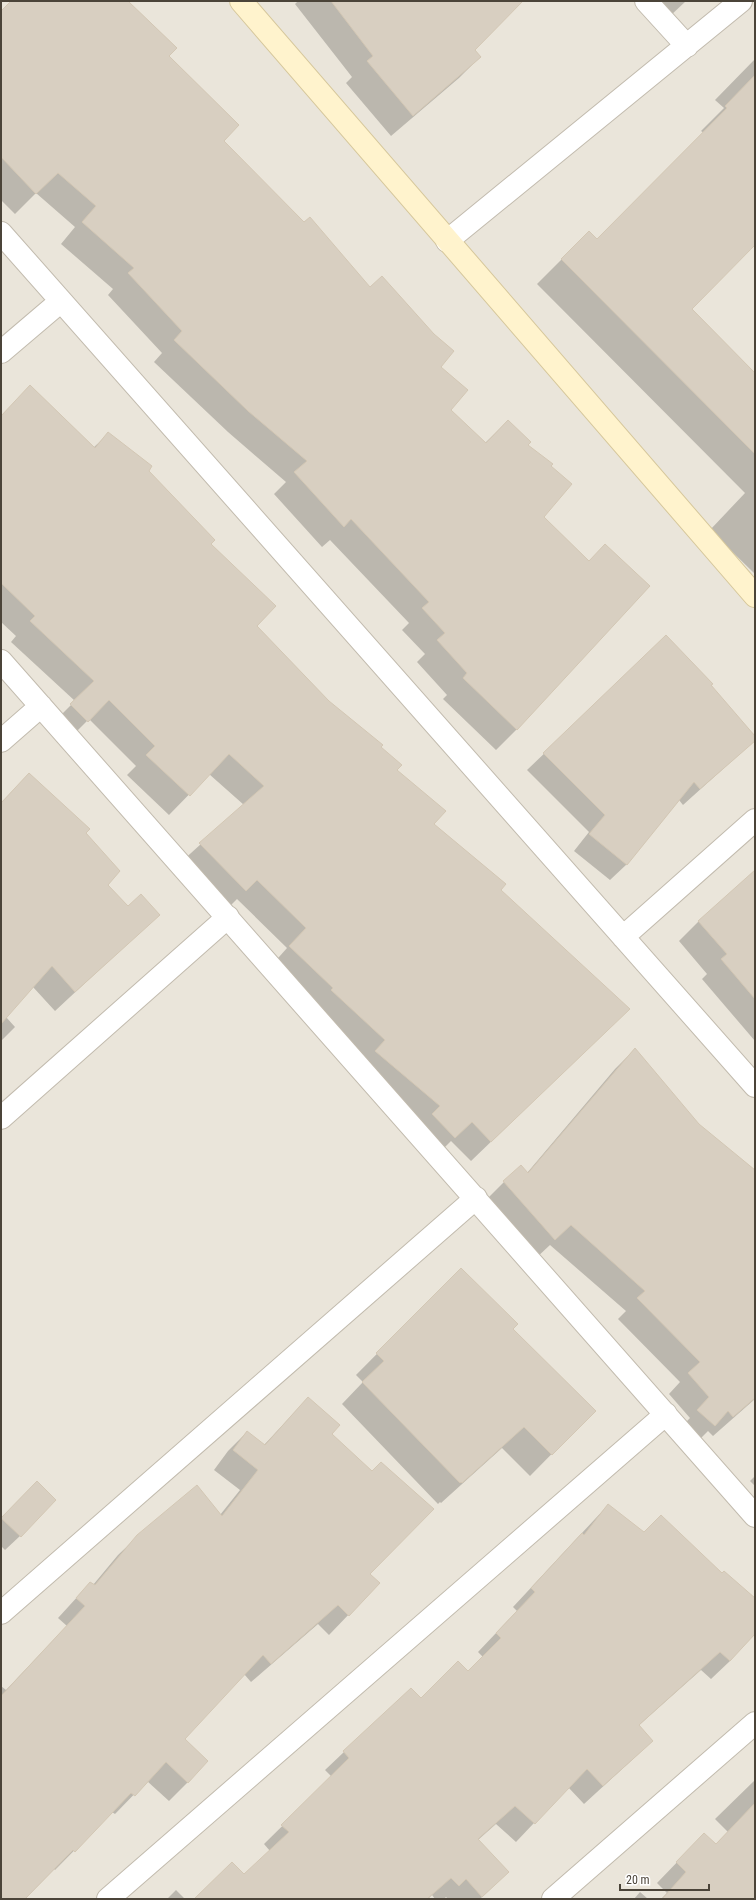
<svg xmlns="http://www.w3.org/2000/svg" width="756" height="1900" viewBox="0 0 756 1900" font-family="'Roboto Condensed',sans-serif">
  <rect width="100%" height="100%" fill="#f6f3ec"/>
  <path fill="#eae5da" d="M1,1h754v1898h-754z"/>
  <path fill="#0003" d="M11,1h116l41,55 54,85 218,227 9,42 36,33 23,-22 19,24 23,21 -33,263 -21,21 -53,-51 4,-4 -30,-33 8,-8 -23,-24 7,-7 -79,-83 -8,7 -48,-53 12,-12 -58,-50 -74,-70 8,-9 -54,-58 5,-6 -52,-45 14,-17 -39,-34 -21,21 -14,-14v-189z
    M298,1h224l-48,49 6,7 -21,21 -68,58 -45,-53 6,-6 -57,-73z
    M654,1h32l-17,16z
    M755,59v185l-65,65 65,66v199l-45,-44 35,-37 -208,-209 52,-52 8,8 107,-107 -3,-2 23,-23 -9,-8z
    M1,416l92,32 15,-14 39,37 63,73 45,82 73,76 51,45 54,77 66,66 110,138 -138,133 -20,-20 -16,16 -164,-191 16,-18 -50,-49 -11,11 -46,-47 64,-58 -35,-31 -40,41 -42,-40 9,-9 -47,-47 -22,22 -16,-16 24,-24 -64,-59 5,-6 -15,-14z
    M666,637l44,48 45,52v3l-72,65 -4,-5 -52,64 -17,16 -36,-29 15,-19 -62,-62z
    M29,774l56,59 21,52 22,22 30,8 -103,96 -22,-24 -27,30 9,10 -14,14v-238z
    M755,886v155l-53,-62 5,-5 -28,-33 20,-20z
    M635,1049l63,75 57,58v217l-42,37 -5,-5 -14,14 -16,-15 12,-12 -21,-24 11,-12 -62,-63 8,-8 -76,-66 -15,14 -51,-57 20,-20 23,-9 88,-104z
    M461,1269l50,60 83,82 -64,65 -28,-28 -61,55 -1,-1 -2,2 -96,-100 21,-22 -7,-7z
    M308,1398l23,36 37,140 10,10 -49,51 -11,-11 -67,58 -7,-8 -61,66 5,42 -19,19 -22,-20 -32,33 -3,-2 -57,58 -1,-1 -30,30h-23v-213l5,4 61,-64 -9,-8 32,-35 3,2 25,-30 20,-19 82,-21 20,-25 -26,-20 14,-19 19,-19 17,13z
    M755,1476v10l-5,-5z
    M22,1497l-2,39 -15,14 -4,-4v-27z
    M608,1505l36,28 77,42 34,25v17l-25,44 -19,18 -10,-9 -63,56 14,15 -19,18 -49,45 -16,-17 -52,55 -20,-18 -18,16 29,32 -27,27h-32l-2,-2 -2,2h-9l-3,-4 -4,4h-233l49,-24 26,-24 -6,-7 68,-67 -7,-7 19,-18 77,-53 47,-26 16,-15 -6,-6 39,-41 -4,-4z
    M755,1780v119h-94l6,-6 -10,-10 27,-28 31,-10 13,-13 -13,-13z
    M176,1890l9,9h-18z
    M640,1892l8,7h-14z"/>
  <path fill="#d8cfc1" stroke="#d3c7b4" d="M11,1h117l49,47 -8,8 70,69 -15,16 80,81 6,-5 60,70 12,-11 52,58 20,17 -13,16 27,23 -17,20 35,33 22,-23 23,22 -3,3 25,19 -2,2 21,18 -28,33 45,44 16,-17 45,42 -133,144 -54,-52 4,-5 -30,-33 8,-7 -23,-25 7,-6 -78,-83 -7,8 -50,-55 13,-11 -59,-50 -74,-71 8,-9 -54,-58 6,-5 -52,-46 14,-16 -38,-33 -22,21 -35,-37v-146z
    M331,1h192l-48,49 6,7 -68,59 -46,-55 6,-5z
    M755,75v170l-63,64 63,64v81l-194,-195 28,-28 8,8 130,-131 -2,-2z
    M30,385l65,63 13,-16 44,34 -3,5 66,69 -4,4 65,62 -19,20 72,75 54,44 -2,2 21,18 -5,5 49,41 -12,13 72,60 -5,6 129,119 -139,133 -19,-20 -17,16 -23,-24 8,-8 -65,-55 10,-11 -54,-50 2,-2 -44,-42 17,-18 -49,-48 -11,11 -47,-48 65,-57 -35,-32 -39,42 -44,-41 9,-9 -46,-46 -21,22 -18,-18 24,-23 -64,-60 5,-5 -34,-33v-167z
    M666,635l47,49 -2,1 44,51v5l-55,48 -6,-7 -67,83 -38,-31 16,-19 -62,-62z
    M29,773l61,56 -4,4 34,38 -12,14 20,21 13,-12 19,21 -85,77 -23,-26 -51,58v-221z
    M755,870v129l-34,-40 6,-5 -29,-33z
    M635,1048l64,76 56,46v228l-22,19 -5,-6 -13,15 -18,-16 12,-13 -21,-24 12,-11 -63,-64 8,-7 -74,-66 -16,15 -52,-59 18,-16 7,8z
    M461,1268l57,56 -5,5 83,82 -44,44 -28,-28 -62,56 -1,-1 -1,1 -98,-101 22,-21 -8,-8z
    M308,1397l32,28 -8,9 40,37 9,-9 53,47 -64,65 10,9 -31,33 -11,-11 -67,59 -8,-9 -78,84 23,22 -20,22 -22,-21 -31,34 -4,-3 -56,59 -2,-2 -48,49h-24v-203l84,-90 -9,-8 14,-16 5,3 42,-50 60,-50 25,31 36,-46 -25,-20 14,-19 18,14z
    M37,1481l19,19 -35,37 -20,-19z
    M608,1504l36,28 17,-17 61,58 2,-2 31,27v36l-25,27 -10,-9 -81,73 14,16 -50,45 -16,-17 -52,55 -20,-18 -37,33 31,33 -27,25 -16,-18 -7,7 -8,-8 -24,21h-233l38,-37 12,12 45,-42 -8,-7 68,-67 -6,-7 68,-63 10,10 37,-37 10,10 33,-33 -5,-5 39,-41 -4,-4 51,-55 2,2z
    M755,1803v96h-93l24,-27 -10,-10 28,-29 12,11z"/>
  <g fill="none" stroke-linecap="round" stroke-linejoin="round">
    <defs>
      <path id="street" d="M646,1l41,45
        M1,233l754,853
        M447,241l294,-240
        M1,352l60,-51
        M1,661l754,855
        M1,741l40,-35
        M623,937l132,-117
        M1,1118l227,-201
        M1,1613l475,-415
        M108,1899l558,-485
        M553,1899l202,-176"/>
      <path id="secondary" d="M241,1l514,595"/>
    </defs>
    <use href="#street" stroke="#c2bbae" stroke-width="24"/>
    <use href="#secondary" stroke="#d6c79b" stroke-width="24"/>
    <use href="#street" stroke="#fff" stroke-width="22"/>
    <use href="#secondary" stroke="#fff3cd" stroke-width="22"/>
  </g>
  <rect width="756" height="1900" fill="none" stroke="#4b4439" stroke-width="4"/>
  <path d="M620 1884v6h89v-6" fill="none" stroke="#4b4439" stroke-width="2"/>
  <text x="626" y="1884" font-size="12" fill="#4b4439" stroke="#ffffff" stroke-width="3" paint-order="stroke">20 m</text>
</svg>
